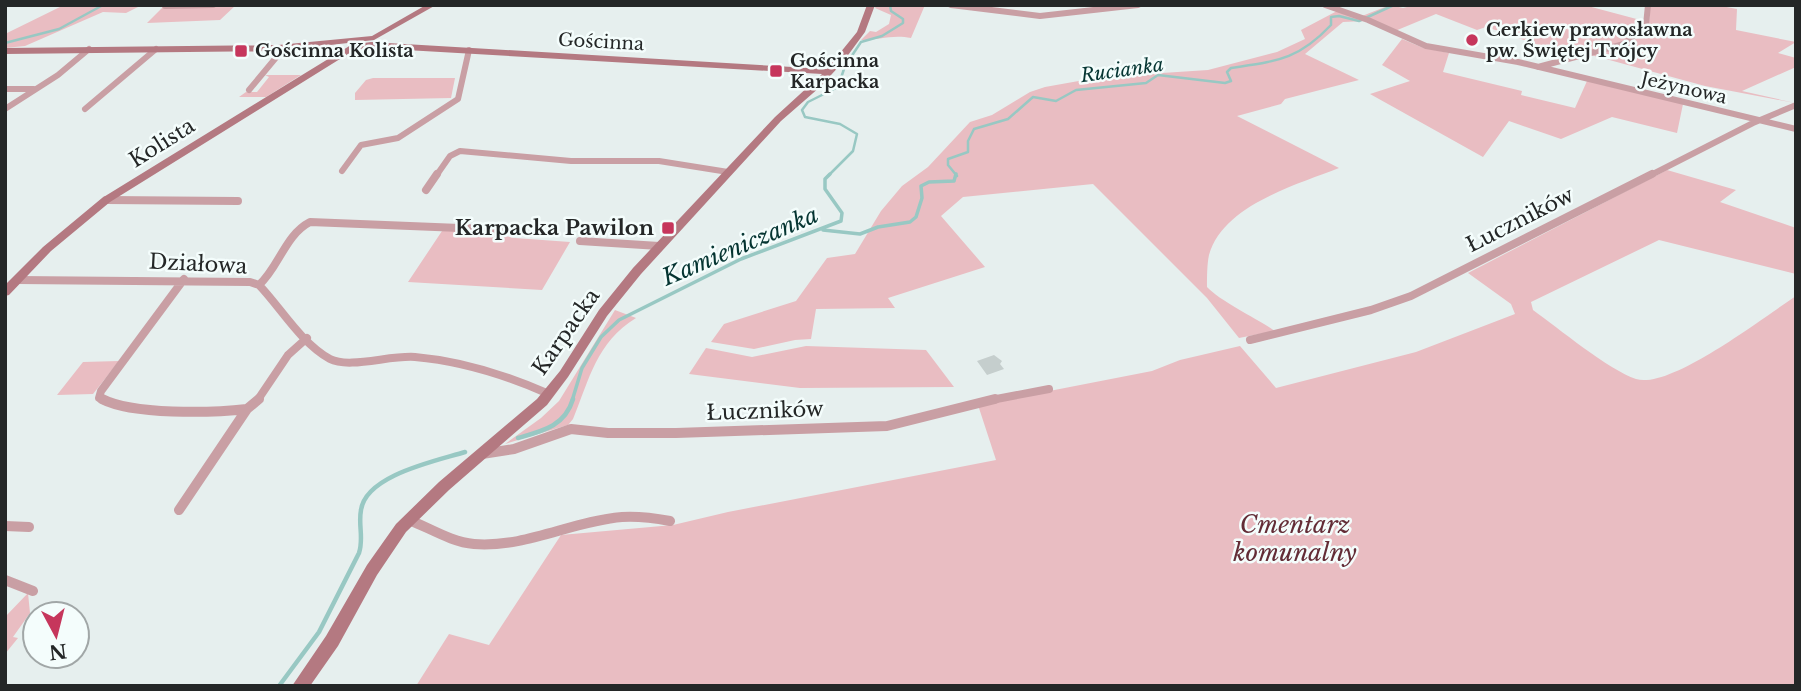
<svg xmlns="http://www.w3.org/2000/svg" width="1801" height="691" viewBox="0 0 1801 691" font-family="'Libre Baskerville',serif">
  <rect width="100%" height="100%" fill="#e6efee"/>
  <path fill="#e9bdc2" d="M64,5h134l-58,1 -14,7 -23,-1 -78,34 -20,2v-14z
    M236,5l-16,15 -73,3 16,-16z
    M877,5h48l-14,33c-18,-4 -32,2 -50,2l9,-9 6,1 13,-8 2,-9 -16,-7z
    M1390,5l13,3 12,-3h169l60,16 1,4c-13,15 -50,32 -70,30 -22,-3 -66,-21 -89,-28l-9,3 -41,-16 -41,17 -33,-15z
    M1650,5h66l21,4 -1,21 60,12 -18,11 18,5v9l-54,24 53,12 -90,-17 -114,-31c16,-6 48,-11 56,-27 3,-7 3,-16 3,-23z
    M1337,11l29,10 -23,1 -38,32 54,26 -74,19 -4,5 -44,12 102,52c-43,17 -116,37 -130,87 -2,9 -2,22 -2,32 13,14 49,31 68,44l-36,7 -32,-40 -114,-114 -130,13 -22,19 44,51 -97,31 7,10 -79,1 -5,30 -16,1 -41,9 -43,-7 13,-18 72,-23 31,-43 28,-4 26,-43 21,-25 26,-19 42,-45 22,-7 38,-23 15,-5 56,-10 107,-7 69,-18 28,-13 -4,-9z
    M1402,39l19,8 28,6 -6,19 79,19 -1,4 54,13 12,-27 96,23 -6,29 -65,-16 -51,22 -52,-18 -26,36 -113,-63 40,-13 -28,-16z
    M265,75h36l-35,22h-27l7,-5h11l12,-15z
    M373,78h82l-4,20 -96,2v-7l11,-13z
    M1667,170l69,20 -16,12 76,26v46l-137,-34 -128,62 2,8c25,18 76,60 103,69 34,11 129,-63 160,-83v390h-1380l33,-52 40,11 72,-110 112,-10 55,-13 268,-52 -18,-55 174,-34 28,-11 60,-14 36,42 140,-36 99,-38 -4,-10 -43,-31z
    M479,230l36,8 55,4 -28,48 -134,-8 34,-51z
    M615,310l21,8c-40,25 -46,60 -63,101l-5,6 -63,19 36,-26 18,-17z
    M806,346l120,4 28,37 -154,1 -111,-14 17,-26 46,9z
    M119,361l-26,33 -36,1 26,-33z
    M28,593l2,20 -17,24 5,1 -13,16v-37z"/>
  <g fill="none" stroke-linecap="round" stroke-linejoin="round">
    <path stroke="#98c8c3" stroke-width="2.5" d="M5,43l54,-14 44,-24
      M828,176l25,-25 4,-17 -17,-10 -35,-7 -3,-7 6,-8 30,-15 7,-21 16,-24 21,-6 21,-13v-4l-12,-8 -1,-6
      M957,176l-9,-11v-6l20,-7v-11l6,-12 34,-10 25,-22 23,4 20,-11 70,-7 12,-8 67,8 6,-2 -4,-9 4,-4c46,-7 67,-8 100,-43v-8l8,-1 20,5 35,-16"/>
    <path stroke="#98c8c3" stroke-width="3.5" d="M823,230l37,4 18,-7 32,-5 6,-5 6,-19 -1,-12 8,-4 25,-1 2,-7
      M572,401l10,-33 19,-31 18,-17 122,-61 100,-38 1,-8 -17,-24v-10l5,-5"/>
    <path stroke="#98c8c3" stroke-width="4.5" d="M518,438c25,-7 47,-12 55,-39
      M279,686l40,-54 40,-79c5,-15 -1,-28 2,-43 5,-35 75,-49 104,-58"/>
  </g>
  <path fill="#c5cecd" d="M994,355l8,6 -2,3 4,5 -17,6 -10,-14z"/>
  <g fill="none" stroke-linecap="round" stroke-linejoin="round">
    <path stroke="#c99fa4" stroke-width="6" d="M951,5l89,11 98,-11
      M1325,5l43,15 58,26 92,16 278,67
      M165,6l48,-1
      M1538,67l86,-23 22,-19 2,-20
      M5,89h29
      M249,90l35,-42
      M5,109l53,-34 31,-26
      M85,109l71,-60
      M342,171l19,-26 37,-7 60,-39 11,-49
      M436,176l14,-20 10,-5 111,10h88l69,11
      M1649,176l104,-53 43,-18"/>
    <path stroke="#c99fa4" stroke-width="8" d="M426,190l11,-16
      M106,200l132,1
      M580,241l79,5
      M17,280l233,2 9,3c22,23 42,58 71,74 19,10 60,-4 85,-2 46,4 91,18 134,37
      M259,285c20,-18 26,-50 51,-63l201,8
      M1250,340l121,-30 40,-14 241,-122
      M105,401l-6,-3 2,-7 83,-112
      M257,401l31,-46 19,-17
      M986,401l63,-12"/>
    <path stroke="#c99fa4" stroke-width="10" d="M102,399c31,16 109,14 145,10
      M482,454l32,-5 57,-20 37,4h68l211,-7 108,-27
      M179,510l68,-101 12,-10
      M409,520c21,8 42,22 65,24 52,4 98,-23 148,-27 17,-1 32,1 48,4
      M5,526l24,1
      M5,580l28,11"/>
    <path fill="#b47981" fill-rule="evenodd" d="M426,5h10l-62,35 -96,11 -273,3v-6l273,-3 94,-9z
      M867,5h8l-10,27 -22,30 -23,25 -39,34 -140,153 -34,42 -39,61 -21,28 -98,85 -43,42 -29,43 -39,71 -28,40h-18l34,-50 41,-71 29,-41 43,-42 98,-83 23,-28 39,-61 34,-42 142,-151 47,-43 -451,-26 -15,1 -246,153 -59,49 -42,44 -4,1v-11l38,-38 59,-49 249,-153 20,-3 456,27 30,-37z"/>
  </g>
  <g fill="#c6365c" stroke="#f4fdfc" stroke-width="2.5">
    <circle cx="1472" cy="40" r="7"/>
    <rect x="234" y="44" width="14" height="14" rx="3.5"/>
    <rect x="769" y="64" width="14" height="14" rx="3.5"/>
    <rect x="661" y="221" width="14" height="14" rx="3.5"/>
  </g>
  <g text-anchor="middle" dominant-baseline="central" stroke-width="5" stroke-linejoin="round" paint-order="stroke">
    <g font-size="18" font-weight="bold" fill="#242727" stroke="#f4fdfc" text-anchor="start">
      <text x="1486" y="30">Cerkiew prawosławna<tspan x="1486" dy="21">pw. Świętej Trójcy</tspan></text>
      <text x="255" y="51">Gościnna Kolista</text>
      <text x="790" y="61">Gościnna<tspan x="790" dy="21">Karpacka</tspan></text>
    </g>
    <g font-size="18" fill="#242727" stroke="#f4fdfc">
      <text transform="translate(601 42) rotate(3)">Gościnna</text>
      <text transform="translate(1684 88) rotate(13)">Jeżynowa</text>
    </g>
    <g font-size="19" font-style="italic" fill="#053532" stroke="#f4fdfc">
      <text transform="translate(1122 70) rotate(-8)">Rucianka</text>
    </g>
    <g font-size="21" fill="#242727" stroke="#f4fdfc">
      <text transform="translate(162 143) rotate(-32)">Kolista</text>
      <text transform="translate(1520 220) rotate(-27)">Łuczników</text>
      <text transform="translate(198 264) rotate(3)">Działowa</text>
      <text transform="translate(566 332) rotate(-55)">Karpacka</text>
      <text transform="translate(765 411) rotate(-2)">Łuczników</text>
    </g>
    <g font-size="21" font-weight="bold" fill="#242727" stroke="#f4fdfc" text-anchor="end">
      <text x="654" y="228">Karpacka Pawilon</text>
    </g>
    <g font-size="23" font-style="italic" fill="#053532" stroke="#f4fdfc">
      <text transform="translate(740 246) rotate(-23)">Kamieniczanka</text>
    </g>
    <g font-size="24" font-style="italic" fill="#632c36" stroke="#f4fdfc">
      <text x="1295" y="524">Cmentarz<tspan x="1295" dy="28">komunalny</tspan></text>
    </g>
  </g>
  <rect width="1801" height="691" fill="none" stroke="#242727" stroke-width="14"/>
  <g transform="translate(56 635) rotate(173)"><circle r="33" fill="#f4fdfc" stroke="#a1a7a7" stroke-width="2"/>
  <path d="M0-5L12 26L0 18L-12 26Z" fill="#c6365c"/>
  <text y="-10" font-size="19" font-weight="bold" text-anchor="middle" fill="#242727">N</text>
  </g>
</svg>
